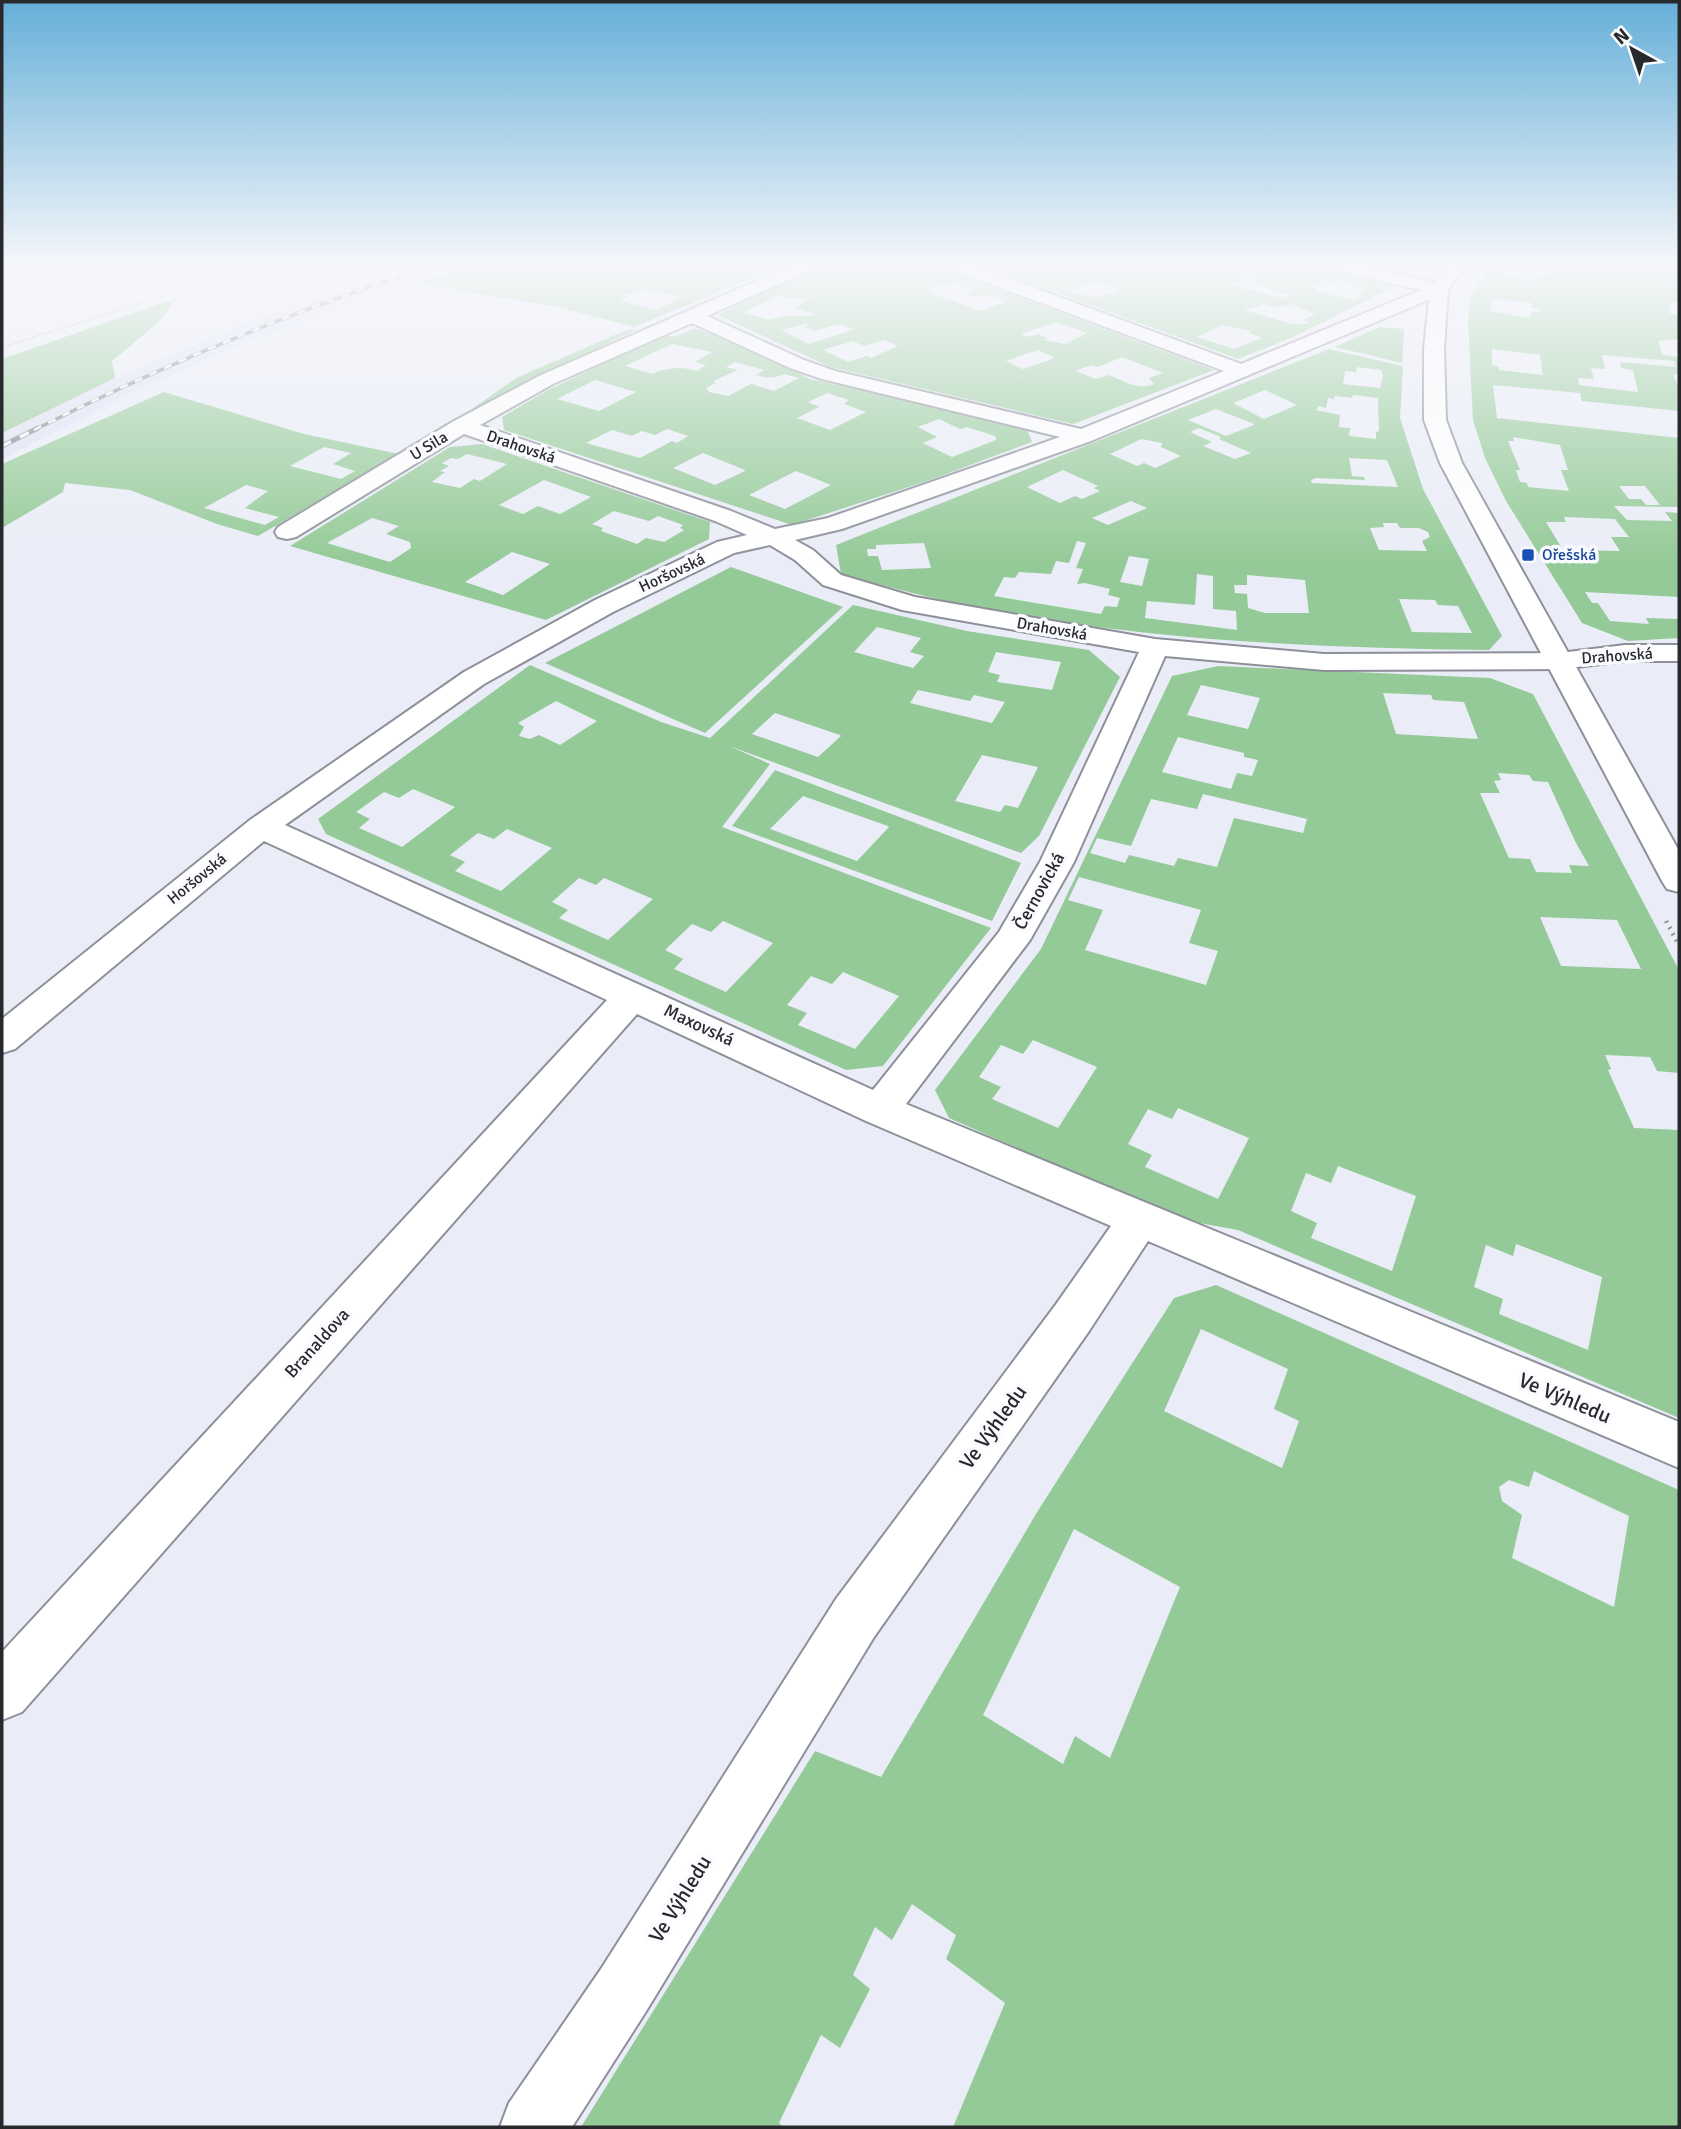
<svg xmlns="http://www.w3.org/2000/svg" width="1681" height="2129" viewBox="0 0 1681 2129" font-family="Signika,sans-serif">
  <rect width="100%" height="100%" fill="#eaedf7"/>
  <path fill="#dee3f4" d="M407,266h50l-95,31 -143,57 -71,31 -146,74v-26l113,-55 147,-61z"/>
  <path fill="#94ca97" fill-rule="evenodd" d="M471,266h212l23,6 16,-6h59l-147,61 -76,-20 -142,-24zM646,289l36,8h1l-26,13 -37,-9 7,-4 -3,-2z
    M826,266h39l-3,3 19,5 20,-8h35l278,104 -141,54 -243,-57 -112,-52 57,-29zM953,282l21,8 -10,4c14,5 29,-3 42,8l-27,9 -53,-21zM778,296c11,3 20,1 32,3l-16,9 21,6c-19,6 -27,-3 -44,6l-28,-7zM1056,322l31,11 -22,11 -21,-4 4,-2 -10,-4 -10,3 -7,-3zM806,324l3,2 -4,1 9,4 24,-7 17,5 -46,15 -28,-14zM885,340l13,6 -27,12 -4,-2 -19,6 -25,-12 30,-9 11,5zM1038,350l17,8 -32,11 -17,-8zM1122,357l41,16 -14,5 5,6c-16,7 -30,-3 -45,-9l-13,4 -21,-8 16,-6 7,2z
    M984,266c18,0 37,5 53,0h195c26,7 47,-2 75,0 29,2 59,14 87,21l-101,50 -55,22zM1251,275l10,2 -11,6 40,12 -8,4 -51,-15zM1321,281l10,2 11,-2 23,9 -8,4 4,2 -7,4 -38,-9 2,-2 -8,-2zM1100,282l21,8 -24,8 -30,-7 22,-8zM1264,304l15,4 14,-4 22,10 -12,6 5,2 -1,2h-14l-49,-14zM1223,325l29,6 -3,2 13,5 -28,11 -37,-12z
    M1490,266h21l-6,10 28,5 4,-6 8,1 4,-5 -10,-5h127l13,3v34l-8,-1 -2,11 10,2v24l-21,2 5,14 16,2v18l-6,-1 6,15v22l-97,-10 -2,-8 -87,-8 4,33 182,20v69l-65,-1 13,14 45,1 -7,-9 14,1v84l-94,-5 7,11h6l12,18 39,3 -3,-6 33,1v19l-51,3 -46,-18 -76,-122 -21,-43 -12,-38 -5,-97 2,-25zM1492,298l40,5v5l9,1v3l-10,-1 -1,7 -40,-7zM1492,349l48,6 3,20 -44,-5v-3l-7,-2zM1602,355l72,6 2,6 -56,-5 1,6 12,2 5,22 -59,-7 -1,-7 16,1 -3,-11 14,1zM1513,437l47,8 8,25h-7l8,21 -41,-4 -1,-4 -7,-1 -4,-12h4l-12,-29h6zM1619,486h26l15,19h-14l-5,-6h-12zM1564,517l51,2 14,18h-18l9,14 -57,-1 -17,-28h20z
    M177,298l-18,24 -47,39 3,17 -113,55v-74z
    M1379,327l25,2 -2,34 -67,-16z
    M694,328l47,16 69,35 216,48 6,15 -102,38 -138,45 -288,-95 -2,-13 44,-26 119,-56 9,2zM672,344l40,8 -17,10 11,3 -9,6c-16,-5 -31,-4 -45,3l-27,-8zM735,362l29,8 -8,5c11,3 17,4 28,-1l15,4 -25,13 -23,-7 -23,12 -19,-4 -3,-4 10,-5 -3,-2 25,-11 -12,-3zM595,380l41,12 -37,19 -42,-12zM827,393l22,7 -5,4 22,8 -36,18 -33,-12 22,-11 -11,-5zM939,419l21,10 7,-2c10,4 20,5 29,10v3l-44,17 -29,-14 14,-6 -19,-10zM667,429l21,7 -11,7 -5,-2 -32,17 -54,-15 26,-13 20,6 10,-5 13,4zM703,453l42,17v1l-30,14 -42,-17zM796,471l35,14 -46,24 -36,-14z
    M638,329l-125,59 -48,26 51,-36 108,-47z
    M1329,349l74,17 -3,52 23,71 79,147 -13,14c-179,-2 -359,-10 -534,-47 -38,-8 -76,-19 -114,-29l-5,-29zM1357,367l24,3 2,6 -3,12 -37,-4 2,-13 11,1zM1265,390l32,15 -33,14 -31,-16zM1353,395l25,3 1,33 -3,1v7l-27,-3 1,-8 -11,-1 1,-12 -24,-5 3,-4 7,2 2,-10 6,1 1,-3 17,2zM1216,409l38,15v1l-28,11 -38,-16zM1199,428l22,9 -2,2 32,14 -16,6 -32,-13 9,-4 -22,-10zM1141,439l21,4 -1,4 20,9 -26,12 -11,-5 -7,3 -27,-12zM1349,458l38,2 11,27 -86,-4 -1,-3 5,-2 49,2 -1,-3 -12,-1zM1063,470l35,16 -4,2 6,3 -18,8 -7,-3 -15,7 -33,-16zM1131,501l16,7 -39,17 -16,-7zM1383,523h14l3,5h19l9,4 2,5 -8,4 5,10 -48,-1 -9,-22 14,-1zM1077,541l9,2 -10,25 7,1 -6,15 8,-1 25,6 -2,6 12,3 -3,9 -12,-1 -4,8 -107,-18 10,-19 11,1 4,-6 32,2 5,-13 13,2zM924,543l7,25 -49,2 -4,-14h-10l-1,-7h9v-4zM1129,556l20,3 -7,27 -22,-4zM1197,574l16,2v33l23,2 1,19 -92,-12 2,-17 48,4zM1247,575l58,5 4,33h-44l-17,-5 -1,-14 -12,-1 -1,-8h13zM1399,599l36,1 3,5 20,1 14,27 -60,-1z
    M164,392l140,42 95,20 -141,82 -41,-12 -87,-34 -65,-7 -2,9 -61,36v-64zM324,447l27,6 -18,11 22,7 -14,8 -51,-13zM246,485l22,6 -23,17 34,9 -14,8 -61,-17z
    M482,444l228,78 -1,17 -163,81 -256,-74 160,-99zM467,454l40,10 -27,17 -6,-2 -14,9 -28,-6 13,-10 -5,-1 9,-5 -7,-3 9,-5 7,1zM544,480l47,17 -31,17 -22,-8 -15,8 -24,-9zM614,511l35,10 9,-5 25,9 -3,3 4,2 -20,12 -18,-4 -9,6 -36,-13 2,-3 -11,-4zM372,518l27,8 -13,8 24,8 1,6 -21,14 -63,-19zM512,552l38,12 -47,31 -38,-13z
    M731,567l112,40 -138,126 -160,-70z
    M853,605l114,26 122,19 31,27 -81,159 -18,17 -292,-107 41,18 -48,63 269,101 -108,138 -37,4 -520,-236 -8,-15 212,-154 131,57 49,16zM877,627l44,11 -11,14 14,4 -11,12 -59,-16zM996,652l65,10 -9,28 -55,-8 3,-7 -12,-3zM918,690l52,11 4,-6 31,7 -13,21 -82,-20zM556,701l41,20 -37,24 -21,-10 -9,4 -11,-3 5,-9 -6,-4zM775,713l65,22 1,1 -23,21 -66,-23zM982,755l56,12 -20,41 -13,-3 -5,7 -45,-11zM413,789l42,18 -53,40 -43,-19 11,-9 -14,-7 28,-20 15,6zM507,829l45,19 -51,43 -46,-20 10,-9 -15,-7 28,-22 16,6zM579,878l17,7 8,-7 49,21 -45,41 -49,-22 9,-8 -16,-8zM723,921l50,22 -47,49 -52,-23 9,-10 -18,-9 27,-26 19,8zM843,972l56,24 -44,53 -57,-24 9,-12 -20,-8 24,-29 21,8z
    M1218,666l272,12 43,16 146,276v103l-22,-2 -7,-14 -45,-2 6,14 -3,1 26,58 45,2v288l-441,-188 -61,-11 -228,-101 -14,-28 106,-141 131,-273zM1201,685l59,13 -12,31 -61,-14zM1383,693l48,2 2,5 31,2 14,37 -82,-5zM1178,737l66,16v4l14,3 -6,16 -15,-3 -6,16 -69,-17zM1498,773l31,2 4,6 15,1 27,59 14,25 -20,-1 3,8 -36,-1 -6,-13 -21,-1 -29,-65h20l-6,-12 7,-1zM1203,794l104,25 -4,14 -69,-15 -17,49 -39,-9 -4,8 -45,-11 -4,8 -35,-10 7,-15 34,8 20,-47 46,10zM1079,877l122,33 -12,33 29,8 -12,34 -121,-35 18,-40 -35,-10zM1540,917l77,3 24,49 -80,-3zM1033,1040l64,27 -39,61 -66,-29 9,-12 -22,-10 22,-32 22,9zM1178,1108l71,30 -31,61 -73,-32 7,-12 -24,-11 20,-35 24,10zM1338,1166l78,30 -24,75 -81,-33 6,-15 -26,-12 15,-38 25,10zM1516,1244l86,33 -14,73 -89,-36 4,-15 -29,-12 12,-42 27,11z
    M775,770l246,93 -29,58 -260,-95zM803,796l85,30 1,1 -32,34 -87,-32z
    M1216,1285l463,205v637h-726l52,-124 -59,-44 10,-24 -44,-31 -20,36 -17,-13 -22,48 17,14 -30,59 -19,-13 -42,88 5,4h-203l234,-376 66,26 158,-268 135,-211zM1201,1329l87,40 -14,40 25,12 -17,47 -118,-57zM1534,1471l95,45 -15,91 -102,-49 10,-43 -20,-14 -3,-14 10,-7 20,7zM1074,1529l106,58 -70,171 -35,-22 -12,28 -80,-49z"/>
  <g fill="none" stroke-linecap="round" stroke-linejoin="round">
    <defs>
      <path id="street" d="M790,266h23l-2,4 -104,46 97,44 31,11 246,58 143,-58 -271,-101 -2,-4h24l266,98 180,-74 -87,-20 -2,-4h31l82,19 3,4 -3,4 -354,148 -249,88 -47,11 18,10 28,25 74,22 240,42 169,15 236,-1 65,-8h54v16h-54l-65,8 -236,1 -159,-14 -91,206 -44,78 -124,164 773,318v46l-531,-227 -59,90 -215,306 -229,376 -73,114h-72l9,-24 92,-134 235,-370 221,-296 54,-77 -245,-105 -229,-107 -615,698 -20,8v-68l605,-652 -343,-159 -249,208 -13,4v-34l248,-199 214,-148 131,-72 122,-58 30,-7 -32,-14 -251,-87 -168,103 -9,2 -9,-2 -3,-5 3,-5 176,-106 85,-45zM692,323l98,45 32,11 238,58 -232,81 -53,11 -44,-18 -251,-86 73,-41zM770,545l25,15 28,25 79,25 237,42 -99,210 -41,70 -126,158 -588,-265 199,-141 129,-72 121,-59z"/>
      <path id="secondary" d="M1448,266h17l-17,23 -4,60 2,71 16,43 217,388v41l-12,-3 -5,-8 -222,-418 -16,-43v-71l6,-60z"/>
    </defs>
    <use href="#street" stroke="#8d9099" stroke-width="4"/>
    <use href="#secondary" stroke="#8d9099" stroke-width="4"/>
    <path stroke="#96989f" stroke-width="2" stroke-dasharray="1 2.5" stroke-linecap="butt" d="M2,347l257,-81"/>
    <path stroke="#96989f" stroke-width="4.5" stroke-dasharray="2 5" stroke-linecap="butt" d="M1666,921l13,24"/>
    <use href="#street" fill="#fff" fill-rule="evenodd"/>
    <use href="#secondary" fill="#fff" fill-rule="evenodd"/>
    <defs>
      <path id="rail-far1" d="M34,430c129,-65 261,-120 398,-164"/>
      <path id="rail" d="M2,446l36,-18"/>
    </defs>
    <use href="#rail-far1" stroke="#84868c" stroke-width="3.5"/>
    <use href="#rail" stroke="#84868c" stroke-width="5"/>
    <use href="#rail-far1" stroke="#f9fbff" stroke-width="2.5" stroke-dasharray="8" stroke-linecap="butt"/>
    <use href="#rail" stroke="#f9fbff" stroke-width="3.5" stroke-dasharray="10" stroke-linecap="butt"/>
  </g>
  <linearGradient id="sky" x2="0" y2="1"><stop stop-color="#65afd8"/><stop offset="0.47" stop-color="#f6f7fb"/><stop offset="1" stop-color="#f6f7fb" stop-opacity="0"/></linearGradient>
  <rect width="1681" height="564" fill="url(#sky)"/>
  <rect fill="#1a4fb4" stroke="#f9fbff" stroke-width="2.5" x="1521" y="548" width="14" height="14" rx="3.5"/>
  <g text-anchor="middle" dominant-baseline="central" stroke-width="7" stroke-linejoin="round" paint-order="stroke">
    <g font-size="16" fill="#28292d" stroke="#f9fbff">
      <text transform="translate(429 446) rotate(-31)">U Sila</text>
      <text transform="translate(521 447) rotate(19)">Drahovská</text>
      <text transform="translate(672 573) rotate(-25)">Horšovská</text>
      <text transform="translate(1052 629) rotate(10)">Drahovská</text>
      <text transform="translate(1617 656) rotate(-4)">Drahovská</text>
      <text transform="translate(197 879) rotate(-39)">Horšovská</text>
    </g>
    <g font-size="16" fill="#164399" stroke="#f9fbff" text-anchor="start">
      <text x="1542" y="555">Ořešská</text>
    </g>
    <g font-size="18" fill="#28292d" stroke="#f9fbff">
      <text transform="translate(1039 891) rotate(-61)">Černovická</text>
      <text transform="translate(699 1025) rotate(25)">Maxovská</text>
      <text transform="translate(317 1343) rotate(-48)">Branaldova</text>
    </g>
    <g font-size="21" fill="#28292d" stroke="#f9fbff">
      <text transform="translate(1565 1398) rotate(23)">Ve Výhledu</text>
      <text transform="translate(993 1427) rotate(-54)">Ve Výhledu</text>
      <text transform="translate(680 1899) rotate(-58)">Ve Výhledu</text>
    </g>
  </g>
  <rect width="1681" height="2129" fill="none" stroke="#28292d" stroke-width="7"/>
  <g transform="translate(1632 49) rotate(320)" stroke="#f9fbff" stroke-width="5" paint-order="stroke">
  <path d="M0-5L12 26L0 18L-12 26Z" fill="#28292d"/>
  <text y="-10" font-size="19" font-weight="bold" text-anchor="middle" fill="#28292d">N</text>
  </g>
</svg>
